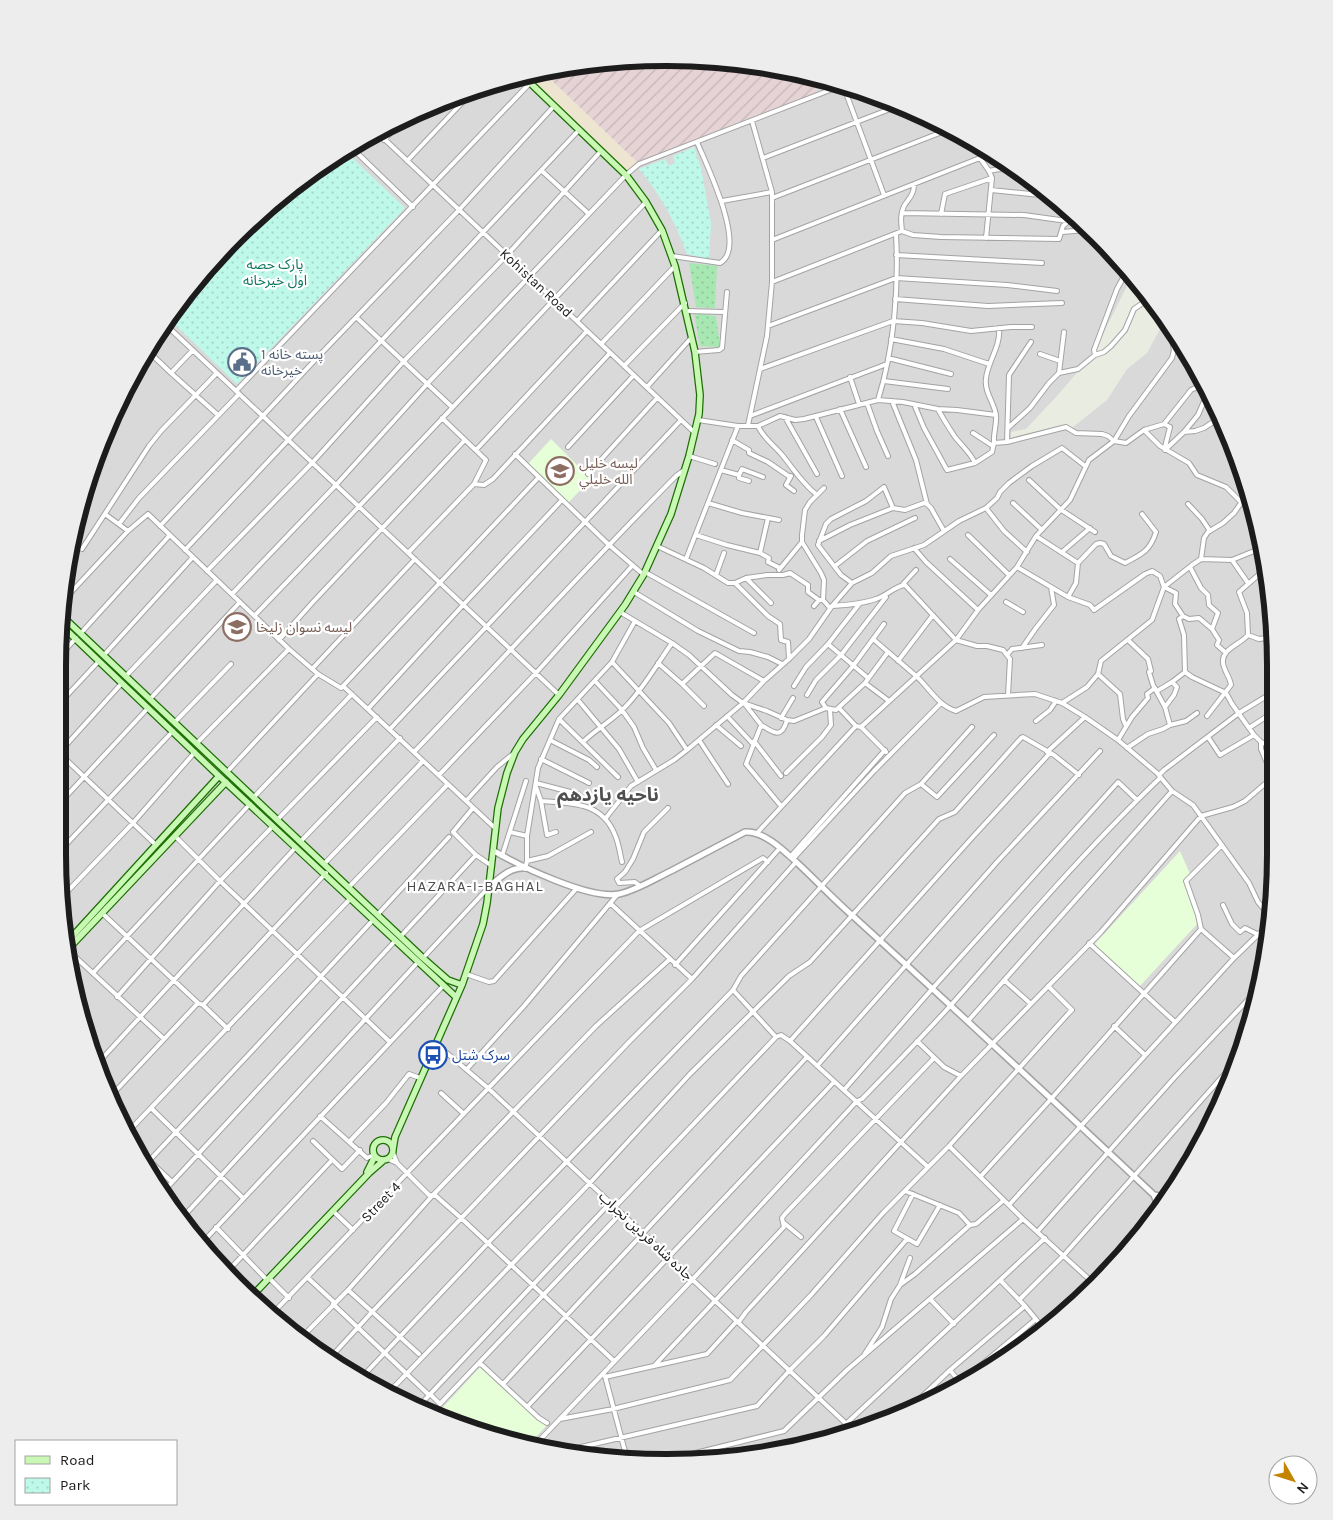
<svg xmlns="http://www.w3.org/2000/svg" width="1333" height="1520" viewBox="0 0 1333 1520" font-family="Karla,'Noto Sans Arabic',sans-serif">
  <defs>
    <pattern id="industrial-furrows" width="10" height="10" patternUnits="userSpaceOnUse" patternTransform="scale(1.25)"><rect width="10" height="10" fill="#e6d3d6"/><path d="M-1 1l2-2M0 10L10 0M9 11l2-2" fill="none" stroke="#c5b5b7"/></pattern>
    <pattern id="grass-dots" width="8" height="8" patternUnits="userSpaceOnUse" patternTransform="scale(1.25)"><rect width="8" height="8" fill="#a7e8b2"/><path d="M2 2h.1M6 6h.1" fill="none" stroke="#8fc698" stroke-width="1.8" stroke-linecap="round"/></pattern>
    <pattern id="park-dots" width="8" height="8" patternUnits="userSpaceOnUse" patternTransform="scale(1.25)"><rect width="8" height="8" fill="#bdf8e9"/><path d="M2 2h.1M6 6h.1" fill="none" stroke="#a2d4c7" stroke-width="1.8" stroke-linecap="round"/></pattern>
  </defs>
  <rect width="100%" height="100%" fill="#e9ede1"/>
  <path fill="#dad9d9" d="M524,77l102,98 11,-13 110,-42 70,-37v-6l7,1 112,42 101,64 88,81 7,11 -39,78 -36,42 -31,33 -15,3 -1,9h11l33,-13 19,-1 34,-27 20,-31 20,-16 13,-24 7,-5 27,38 49,109 31,155 1,228 -11,119 -35,113 -56,106 -105,119 -97,70 -109,49 -155,31 -120,-4 -154,-41 -137,-79 -88,-82 -88,-132 -42,-112 -20,-158 1,-226 10,-79 21,-78 49,-108 45,-66 81,-88 97,-69 109,-49z"/>
  <path fill="#eee5d0" d="M544,73l93,89 -11,13 -102,-98z"/>
  <path fill="url(#industrial-furrows)" d="M707,59l110,18 -2,16 -178,69 -93,-89 43,-10z"/>
  <path fill="#e6ffd9" d="M551,439l40,40 -23,24 -40,-39z
    M1180,851l10,23 -5,5 14,43 -60,65 -45,-42z
    M482,1365l65,60 -16,17 -96,-26z"/>
  <path fill="url(#grass-dots)" d="M689,263l28,3 -2,42 -19,-1z
    M694,313l22,3 4,31 -20,-1z"/>
  <path fill="url(#park-dots)" d="M694,147l7,21 10,55 -2,36 -22,-5c-13,-34 -24,-56 -48,-85l26,-10 4,7 6,-3 -2,-7z
    M345,151l60,57 -168,176 -66,-63 10,-10 -4,-5 7,-10 81,-88z"/>
  <g fill="none" stroke-linecap="round" stroke-linejoin="round">
    <defs>
      <path id="minor" d="M843,85l41,110
        M377,132l318,301
        M384,140l18,-19
        M351,147l62,60
        M763,158l135,-52
        M980,158l9,13 3,7 -6,60
        M407,161l68,-72
        M542,171l47,43
        M989,171l10,-2 17,1
        M991,190l59,6
        M772,198l178,-69
        M722,201l50,-9
        M902,213l122,2 43,6
        M941,214l4,-20 47,-16
        M902,231c-1,-9 -2,-17 2,-25 5,-8 10,-11 10,-22
        M1062,232l25,-2
        M772,240l218,-86
        M896,255l146,8
        M672,256l48,7c28,-15 -14,-99 -23,-121
        M772,282l130,-51 11,4 28,2 118,2 4,-13 10,-9
        M895,299l93,7 74,-3
        M686,311l38,1
        M356,317l96,90
        M577,321l85,-91
        M165,324l394,371
        M768,326l128,-48 111,7 50,6
        M999,328c2,18 -11,33 -13,50 -2,14 8,24 10,37 1,9 -3,19 -2,28l13,-1 59,-15 10,6 26,1 6,2 6,5 12,2 18,-13 20,-6 27,-34 13,-6
        M891,339l53,10 45,15
        M601,344l74,-78
        M147,350l24,23 47,42
        M695,352l24,-2 3,-2 5,-56
        M1040,354l20,7
        M1095,355l-1,-5 23,-61 11,-20
        M888,358l63,16
        M624,366l61,-63
        M760,369l133,-48 29,2 49,8 40,-4h21
        M171,373l22,-23
        M1059,373l5,-41
        M850,377l9,27
        M884,381l64,8
        M647,387l45,-50
        M236,391l294,-308
        M878,400c16,-51 21,-112 18,-166
        M892,401l24,59 11,44
        M867,403l10,28 11,25
        M914,404l10,24 23,42 28,-7 17,-11 2,-9
        M840,409l26,58
        M938,409c5,10 11,19 17,28 7,9 15,15 20,26
        M750,416l17,-80 5,-54v-90l-20,-71
        M785,417l32,57
        M816,417l26,59
        M698,420l40,6h20l22,-10 15,4 9,-1 74,-19 25,2 35,7 19,1 39,5
        M1164,424l6,3 -5,20
        M748,425l2,-9 137,-52
        M758,426c5,12 17,20 25,30 12,15 19,27 34,39
        M1008,428l22,-20 19,-25 10,-10 19,-4 17,-14 9,-3 7,-6 14,-16 9,-21 15,-10
        M1144,430l16,16 29,17 8,12 29,12 15,15
        M1184,432l14,-17 10,-23
        M973,433l20,13
        M732,440l17,10v3l19,9 22,15
        M1007,442l2,-67 22,-33
        M568,447l66,-72
        M476,450l111,-119
        M1165,450l19,-18 11,-1 9,-3 15,-10
        M515,454l93,90 36,31
        M689,456l26,8
        M721,470l18,5v3l10,3
        M588,474l69,-76
        M739,475l3,-6 21,8
        M791,476l-5,9 8,6
        M1029,480l31,29 35,23
        M474,484l10,1 9,-6 117,-126
        M824,488l-14,14 -5,8 -3,25v7l19,31 3,7 -1,20 7,8
        M708,503l34,10 37,7
        M1013,503l29,27
        M1188,504l14,15 8,12
        M986,508l18,23 23,21
        M105,514l23,17
        M119,524l20,-26 100,-104
        M160,526l155,-166 144,-150 95,-104
        M696,535l31,10 33,8 9,5 -1,4 12,6
        M968,535l41,40
        M1036,536l42,27 -2,20 -8,14
        M819,541l31,-16 43,-17 12,2 19,-7 3,1 4,4 13,23
        M657,546l47,22 24,15h7l11,-5 21,-3h16l7,-2 18,12v7l11,8h4
        M914,548l12,14 52,48
        M82,549l67,-103 12,-15 56,-58
        M185,550l394,-420
        M1062,552l28,-24
        M408,553l66,-69 12,-24 -44,-42
        M760,553l8,-35
        M686,559l52,-133
        M950,559l41,36
        M1201,559l3,-21 4,-6 15,-9 11,-10 14,-20
        M1232,560l16,23
        M1078,563l18,-19 4,-1 4,1 7,12 14,7c17,-9 25,-12 31,-31l-14,-18
        M835,566l32,-25 48,-23
        M1017,567l51,30 22,8 4,5 51,-36 7,-3 8,5 4,11 12,6 -1,11 8,12 -4,3 5,16 1,37 7,5 34,16 6,11 22,31 7,7 14,6
        M1190,567l11,21 7,7 1,10 9,8 -6,16
        M779,570l23,-28
        M207,571l105,-108 92,-102 103,-106 94,-104
        M645,572l109,61
        M716,575l8,-22
        M746,578l25,25
        M735,583l33,33 12,8 1,16 7,2 1,17
        M852,583l-11,-8 -23,-30 8,-21 5,-5 35,-18 18,-14 9,21
        M903,584l13,-14
        M634,592l64,39 41,20 11,1 18,5 14,7
        M232,594l104,-109 92,-102 198,-208 13,-11 204,-79
        M62,602l66,-71 20,-17 141,135 29,25 23,14 2,-2 152,142
        M1006,602l17,10
        M814,606l5,-6
        M832,606c15,-1 30,-2 44,-7 10,-3 21,-14 29,-14l51,55 21,6h10l16,4 7,9 -2,36
        M620,612l52,31 17,12 43,40 11,8 24,8 20,9 7,1 32,-13 10,2 29,-27 23,-31
        M255,615c132,-136 260,-275 391,-413
        M1183,616l6,3 10,-1 13,11 7,11 -2,5 9,8
        M81,633l89,-98
        M1248,635l11,4 15,-2
        M873,639c14,12 28,24 42,36 13,11 23,31 41,36l28,-14 51,-3 27,9 23,14 33,23 39,33 15,18 21,14 56,78 9,19 11,13
        M279,640l34,-38 152,-162
        M1129,641l19,18 3,12 -2,1 4,13 12,22
        M828,644l32,-41
        M1022,648l14,-20 18,-23 -3,-18
        M104,655l89,-98
        M1007,655l5,-6 30,-4
        M59,657l17,-19
        M898,661l35,-46
        M612,662l57,61 18,27
        M658,663l24,21 22,22
        M312,669l103,-110
        M1098,674l22,20 3,25 3,7
        M126,676l91,-96
        M595,681l27,29 12,17 9,21 13,22
        M865,683l24,18
        M682,684l33,-31 49,28
        M343,686l196,-209
        M794,686l12,-19 22,-23 40,34
        M1157,691l15,-9
        M807,695l9,-15 25,-25 45,-58
        M150,699l90,-97
        M578,700l41,49 19,33
        M744,703l18,23
        M1062,703l25,-16 11,-13 3,-13 51,-41 12,-33 28,-22 9,-6 31,1 27,-11
        M58,705l41,-44
        M826,708l-4,-6 31,-36 31,-42
        M839,708l17,18
        M368,709l95,-104 99,-105
        M727,716l26,28
        M1207,716l24,-31c-1,-8 -7,-14 -8,-22 -2,-14 18,-19 25,-28l-1,-22 -8,-21 24,-21
        M781,718l12,-20
        M559,719l59,58
        M1036,721l14,-11 6,-9
        M175,722l56,-58
        M716,725l25,21
        M1170,725l-5,-18 9,-12 3,-8 -5,-5 13,-10
        M861,727l25,25
        M1249,728l26,-17
        M390,729l291,-309
        M1208,737l12,18 34,-20
        M550,740l39,20 8,7
        M699,740l29,44
        M1118,740l14,-23 16,-19 -1,-4 8,-6
        M754,741l27,35
        M583,742c14,-14 31,-22 44,-37 18,-19 30,-41 45,-62
        M197,743l92,-94
        M1127,748l21,-14 15,-5 7,-4 16,-4 11,-8
        M58,752l98,93
        M414,752c88,-92 173,-186 262,-276l7,-5
        M1047,752l38,-35
        M58,754l64,-71
        M541,759l48,24
        M227,772l91,-98
        M786,773l36,-36 9,-12 -1,-15
        M439,775l97,-102 96,-107
        M1159,775l5,-5 75,-57 36,-22
        M536,783l42,11
        M921,784l16,13 57,-62
        M536,787l5,14 6,34 9,-3
        M254,797l98,-103
        M466,801l31,-34 16,-13
        M541,801c31,2 61,1 74,34 4,9 5,19 7,27
        M58,805l90,-97
        M781,806l-35,-42 14,-36 3,-2c12,8 19,12 24,-6
        M473,808l-20,24 23,23 16,11
        M278,819l99,-102
        M605,819l26,-33 43,-26 13,-10 56,-47 21,-22 25,-22 20,-20 23,-33 20,-23 20,-10 19,-17 33,-11 35,-24 27,-13 11,-10 3,-6 9,-9 23,-17 30,-18 23,18
        M510,832l17,4
        M58,833l10,9
        M757,833l99,-107 5,1 95,-87 22,-30 39,-43 19,-31 34,-36 19,-40 25,-19 15,-25 43,-58 2,-8 -2,-10
        M175,836l45,45 170,161
        M301,841l99,-103
        M1222,845l-36,36 12,34 3,14 33,29
        M58,853l115,-122
        M502,856l24,-75
        M790,857l95,-107
        M793,859l81,-88 67,-68
        M527,861l21,-5 43,-24
        M325,863l98,-102
        M525,869l2,-8v-25l11,-68 21,-49 53,-57 23,-41
        M640,886l-5,-4 -16,1 -2,-4 8,-7 8,-13 11,-27 24,-24
        M349,887l99,-103
        M63,896l70,-73 62,-71
        M610,903l82,76
        M1223,905l9,19 8,8 5,-4 14,7
        M102,913l96,90 5,2 25,24
        M378,914l71,-77
        M401,936l75,-81
        M1089,943l86,79
        M70,952l94,87
        M423,958l65,-70
        M675,965l104,-116
        M93,973l157,-169
        M466,974l23,8 5,-1 83,-93
        M1004,980l27,24
        M733,990l43,47
        M117,997l103,-116 53,-55
        M203,1005l123,-132
        M968,1021l204,-230
        M1114,1026l31,29
        M790,1041l180,-201 80,-87
        M917,1041l27,26 17,9
        M435,1043l53,45 367,344
        M98,1063l198,-216
        M817,1066l180,-204 103,-111
        M467,1069l57,-63 93,-111
        M844,1090l88,-101 186,-207 19,18
        M441,1093l23,21
        M110,1097l88,-94
        M151,1108l92,90
        M320,1116l47,42 7,-3
        M127,1133l223,-234
        M313,1141l29,28 18,-19
        M350,1141l36,-38 23,-29 11,4
        M949,1146l74,73 67,61
        M138,1150l34,32
        M393,1153l4,10 32,32 7,1 25,22 153,143
        M388,1159l9,4
        M147,1163l105,-112 121,-131
        M981,1176l70,-77 150,-170
        M165,1190l230,-249
        M905,1191l54,22 11,12
        M913,1194l-19,37 23,13 23,-39
        M173,1201l13,12
        M1009,1205l225,-247 34,-33
        M615,1207l161,-170 5,-2 9,6 138,126
        M333,1211l20,19
        M183,1217l235,-255
        M784,1223l17,14
        M216,1227l51,53
        M1038,1231l137,-154 84,-89
        M201,1244l242,-258
        M227,1272l105,-112
        M269,1278l20,20
        M308,1278l27,25
        M1000,1280l25,26 19,23
        M900,1285l15,-11 55,-49 6,-1 28,-24
        M348,1290l71,64
        M930,1299l24,25
        M1019,1300l45,-45 173,-195
        M333,1304l96,91
        M272,1314l367,-383 124,-73 5,4
        M738,1323l8,-11 215,-236 140,-144 100,-116 32,-9 12,-6 28,-24 -12,-28v-7
        M1046,1327l127,-135
        M300,1339l48,-49 84,-94 164,-170 74,-67
        M864,1355l18,-28 9,-28 9,-14 10,-27
        M331,1357l41,-45 257,-270 63,-63 104,-117
        M479,1364l3,1 57,53 8,5
        M654,1366l130,-139 -2,-9 3,-4 149,-156
        M950,1370l12,15
        M363,1376l125,-133 245,-253 8,-14 164,-183 16,-9 51,-57
        M605,1376l22,83
        M605,1377l102,-23 30,-33
        M961,1382l75,-63
        M503,1384l304,-327
        M390,1391l199,-207 101,-110 99,-98 21,-14 129,-143 16,-7 66,-74 2,-1 31,18 25,20
        M430,1394l10,10 181,-191
        M418,1407l192,-204
        M527,1407l307,-325
        M909,1409l41,-39 75,-64
        M560,1419l53,-10 117,-29 81,-85 72,-82 66,-67 119,-132 4,-4 -24,-24
        M833,1436l212,-198
        M536,1444l156,-164 165,-179 5,-2c30,-31 60,-62 89,-94 68,-77 135,-156 209,-227
        M564,1451l193,-45 32,-35 35,-35 83,-97
        M667,1460l117,-29 63,-61 176,-151"/>
      <path id="tertiary" d="M494,851c26,15 96,49 125,43 18,-4 35,-15 52,-23 25,-13 49,-26 74,-39 18,-1 36,16 48,27 21,19 40,40 61,58 101,92 201,185 300,278l2,5v10
        M489,886c10,-7 20,-18 33,-18
        M1154,1195l6,1 11,-2"/>
      <path id="secondary" d="M60,614l363,344 25,22 14,5
        M59,623l160,153 237,221
        M69,940l150,-164
        M70,947l156,-165
        M373 1150a10 10 0 1 1 20 0a10 10 0 1 1-20 0Z
        M393,1149l2,-12 67,-152 21,-61 4,-21 11,-95 9,-35 8,-21 8,-13 36,-44 66,-90 19,-31 27,-60 18,-58 10,-42 1,-19 -5,-43 -20,-86 -13,-36 -16,-28 -20,-27 -102,-98
        M367,1172l8,-16
        M252,1296l117,-123 15,-13"/>
    </defs>
    <use href="#minor" stroke="#a3a3a3" stroke-width="6"/>
    <use href="#tertiary" stroke="#a3a3a3" stroke-width="8"/>
    <use href="#secondary" stroke="#1e7006" stroke-width="8"/>
    <use href="#minor" stroke="#fff" stroke-width="4"/>
    <use href="#tertiary" stroke="#fff" stroke-width="5"/>
    <use href="#secondary" stroke="#c8f8b4" stroke-width="5.5"/>
  </g>
  <defs>
    <symbol id="civic-ring" viewBox="-11 -11 22 22"><circle r="9.5" fill="#fff" stroke="#5c6f8a" stroke-width="1.5"/><path d="M-.6-6.5H3V-4.5H.6V-3L4-1V1h2V6H-6V1h2V-1L-.6-3ZM-1.2 2.5V6h2.4V2.5Z" fill="#5c6f8a"/></symbol>
    <symbol id="school-ring" viewBox="-11 -11 22 22"><circle r="9.5" fill="#fff" stroke="#8d6e63" stroke-width="1.5"/><path d="M0-5L7-2L0 1L-7-2ZM-4 1L0 2.5L4 1V4Q0 6-4 4Z" fill="#8d6e63"/></symbol>
    <symbol id="bus-ring" viewBox="-11 -11 22 22"><circle r="9.5" fill="#fff" stroke="#1a4fb4" stroke-width="1.5"/><path d="M-5-6H5V4H4V6H2V4H-2V6H-4V4H-5ZM-3.5-4V0h7V-4ZM-3.5 1.2v1.5H-2V1.2ZM2 1.2v1.5H3.5V1.2Z" fill="#1a4fb4"/></symbol>
  </defs>
  <g fill-rule="evenodd">
    <use href="#civic-ring" x="226" y="346" width="32" height="32"/>
    <use href="#school-ring" x="544" y="455" width="32" height="32"/>
    <use href="#school-ring" x="221" y="611" width="32" height="32"/>
    <use href="#bus-ring" x="417" y="1039" width="32" height="32"/>
  </g>
  <g text-anchor="middle" dominant-baseline="central" stroke-width="4.5" stroke-linejoin="round" paint-order="stroke">
    <g font-size="14" fill="#0c775c" stroke="#fff">
      <text x="275" y="264">پارک حصه<tspan x="275" dy="16">اول خیرخانه</tspan></text>
    </g>
    <g font-size="14" fill="#1c1c1c" stroke="#fff">
      <text transform="translate(536 283) rotate(43)">Kohistan Road</text>
      <text transform="translate(381 1202) rotate(-46)">Street 4</text>
      <text transform="translate(646 1236) rotate(43)">جاده شاه فردین نجراب</text>
    </g>
    <g font-size="14" fill="#4e5e75" stroke="#fff" text-anchor="start">
      <text x="261" y="354">1 پسته خانه<tspan x="261" dy="16">خیرخانه</tspan></text>
    </g>
    <g font-size="14" fill="#785e54" stroke="#fff" text-anchor="start">
      <text x="579" y="463">ليسه خليل<tspan x="579" dy="16">الله خليلي</tspan></text>
      <text x="256" y="627">لیسه نسوان زلیخا</text>
    </g>
    <g font-size="14" fill="#164399" stroke="#fff" text-anchor="start">
      <text x="452" y="1055">سرک شتل</text>
    </g>
    <g font-size="15" letter-spacing="1" fill="#4f4f4f" stroke="#fff">
      <text x="475" y="886">HAZARA-I-BAGHAL</text>
    </g>
    <g font-size="19" font-weight="bold" fill="#4f4f4f" stroke="#fff">
      <text x="608" y="795">ناحیه یازدهم</text>
    </g>
  </g>
  <path d="M0 0H1333V1520H0ZM666 66H667A600 600 0 0 1 1267 666V854A600 600 0 0 1 667 1454H666A600 600 0 0 1 66 854V666A600 600 0 0 1 666 66Z" fill="#ededed" fill-rule="evenodd"/>
  <path fill="none" stroke="#1c1c1c" stroke-width="6" d="M666 66H667A600 600 0 0 1 1267 666V854A600 600 0 0 1 667 1454H666A600 600 0 0 1 66 854V666A600 600 0 0 1 666 66Z"/>
  <rect x="15" y="1440" width="162" height="65" fill="#ffffff" stroke="#a4a4a4"/>
  <rect x="25" y="1456" width="25" height="8" fill="#c8f8b4" stroke="#a4a4a4"/>
  <text x="60" y="1465" font-size="15" fill="#1c1c1c">Road</text>
  <rect x="25" y="1478" width="25" height="15" fill="url(#park-dots)" stroke="#a4a4a4"/>
  <text x="60" y="1490" font-size="15" fill="#1c1c1c">Park</text>
  <g transform="translate(1293 1480) rotate(129)"><circle r="24" fill="#ffffff" stroke="#a4a4a4"/>
  <path d="M0-4L9 19L0 12L-9 19Z" fill="#c58302"/>
  <text y="-8" font-size="14" font-weight="bold" text-anchor="middle" fill="#1c1c1c">N</text>
  </g>
</svg>
